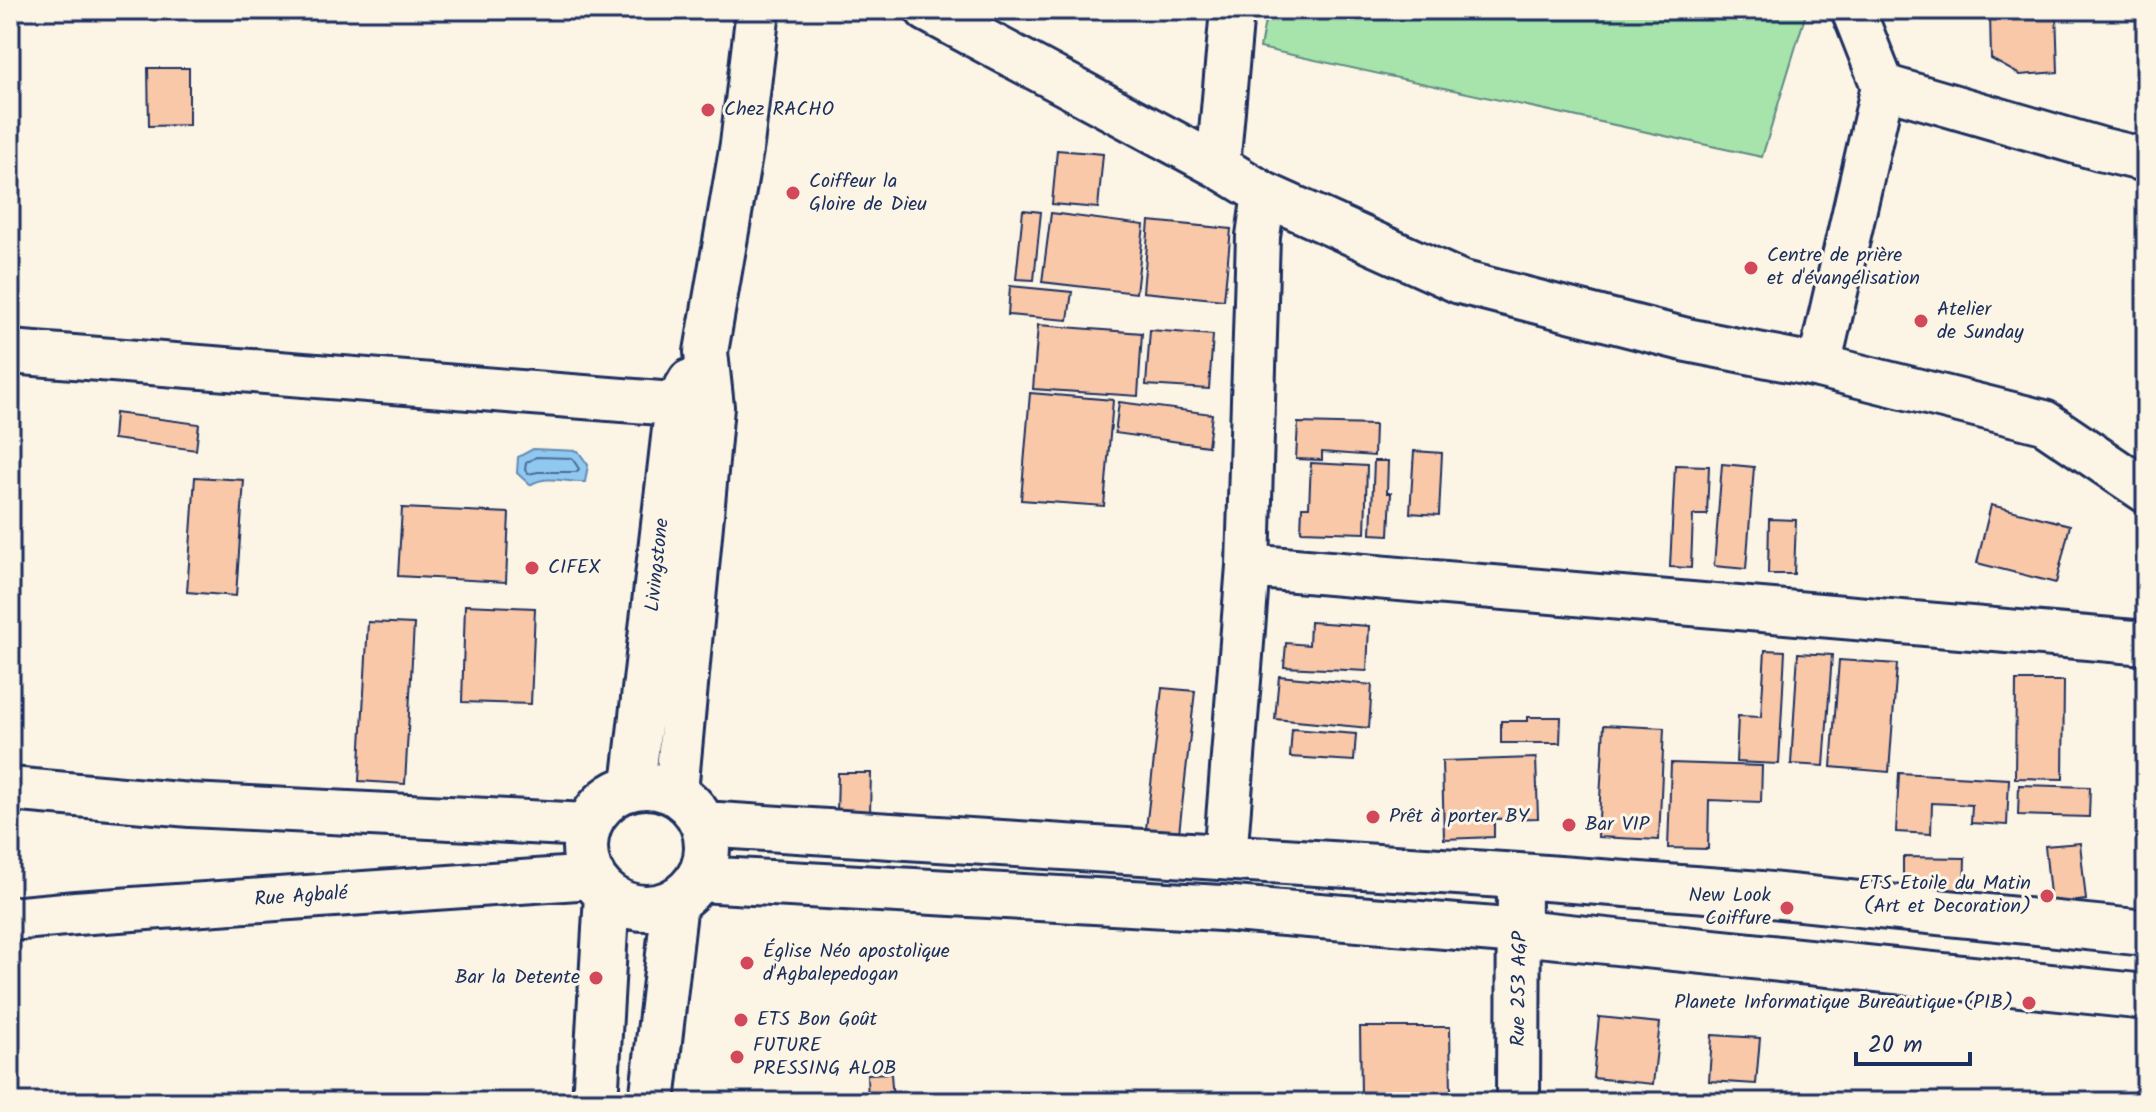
<svg xmlns="http://www.w3.org/2000/svg" width="2156" height="1112" viewBox="0 0 2156 1112" font-family="Kalam,sans-serif">
  <rect width="100%" height="100%" fill="#fcf5e5"/>
  <filter id="ink" filterUnits="userSpaceOnUse"><feTurbulence type="fractalNoise" baseFrequency=".0125" numOctaves="2"/><feDisplacementMap in="SourceGraphic" scale="16" xChannelSelector="R" yChannelSelector="G"/><feConvolveMatrix kernelMatrix="1 2 1 2 8 2 1 2 1" color-interpolation-filters="sRGB"/></filter>
  <g filter="url(#ink)">
    <path fill="#a6e4ab" stroke="#608a84" stroke-width="2" d="M1267,10h540l-45,147 -502,-109z"/>
    <path fill="#91c8ef" stroke="#628bb5" stroke-width="2" d="M533,449l45,2 10,14 -3,17c-18,1 -38,-8 -55,3l-13,-12 1,-16z"/>
    <g fill="none" stroke-linecap="round" stroke-linejoin="round">
      <path stroke="#4a6c98" stroke-width="2" d="M536,457l36,1 7,11 -3,3h-38l-10,2 -3,-4 1,-7z"/>
    </g>
    <path fill="#f9c8a8" stroke="#1b2f5e" stroke-width="2" d="M2056,10l2,62 -38,3 -29,-16 -1,-44z
      M148,68h41v57l-40,1z
      M1057,150l46,4 -5,54 -46,-4z
      M1023,210l18,2 -7,68 -18,-1z
      M1051,213l93,12 -8,68 -94,-11z
      M1149,221l82,8 -7,71 -81,-8z
      M1010,286l62,6 -4,28 -60,-5z
      M1038,325l104,8 -4,63 -105,-7z
      M1150,330l63,5 -4,54 -63,-4z
      M1030,393l83,7 -9,106 -83,-6z
      M1119,402l93,12 -4,32 -93,-13z
      M115,413l84,11 -3,26 -83,-11z
      M1298,423l77,2 -1,31 -52,-4v8l-26,-1z
      M1414,451l28,2 -3,62 -29,-2z
      M1374,461h14l-1,32h4l-2,42 -18,-1z
      M1311,463l56,3 -2,67 -64,-2 1,-24h7z
      M1722,464l32,3 -8,102 -32,-3z
      M1675,465l34,1 -2,49h-14l-2,53 -21,-1z
      M195,477l49,3 -8,116 -49,-4z
      M1991,505l79,20 -14,58 -79,-20z
      M402,508l107,5 -3,69 -108,-6z
      M1769,519l27,1 -2,54h-26z
      M465,605l70,3 -4,96 -69,-2z
      M368,622l46,2 -9,160 -46,-3z
      M1310,622l59,4 -2,45 -83,-4 2,-24 23,2z
      M1765,650l20,1 -6,113 -43,-2 2,-46 23,1z
      M1798,653l34,2 -8,111 -33,-2z
      M1839,660l58,4 -8,108 -58,-5z
      M1279,676l93,9 -3,43 -94,-9z
      M2016,681h48l-1,98 -48,-1z
      M1162,688l33,3 -16,142 -33,-4z
      M1528,717h33l-1,26h-59v-22h27z
      M1604,725l60,3 -5,112 -61,-3z
      M1292,729l64,5 -2,27 -64,-4z
      M1536,758l2,60 -44,1v18l-50,2 -2,-78z
      M1671,763l91,3 -1,36 -52,-2 -1,49 -40,-1z
      M838,773h33l-1,41h-33z
      M1899,773l110,6 -2,46 -36,-2 1,-18 -40,-2 -1,31 -35,-2z
      M2019,785l71,2 -1,30 -71,-2z
      M2080,843l6,57 -35,4 -6,-58z
      M1903,857l62,1 -1,37 -61,-1z
      M1599,1017l61,6 -7,61 -60,-6z
      M1360,1027h90l1,67 -90,1z
      M1712,1035l48,3 -4,46 -47,-3z
      M891,1073l2,29h-25l-1,-28z"/>
    <g fill="none" stroke-linecap="round" stroke-linejoin="round">
      <defs>
        <path id="street" d="M927,10l291,156 46,28 196,88 227,58 132,26 225,56 102,69
          M1883,86l217,63 46,11
          M1218,166l14,-156
          M10,352l702,55
          M1819,366l64,-280 -30,-76
          M1248,566l898,77
          M633,786l44,-383 13,-22
          M10,789l180,16 397,20
          M676,792l36,-385 -6,-55 36,-208 16,-134
          M1225,858l23,-292 10,-330 6,-42
          M10,919l66,-6 516,-36
          M1518,1102l1,-226"/>
        <path id="secondary" d="M585 847a61 61 0 1 1 122 0a61 61 0 1 1-122 0Z
          M703,824l816,52 242,18 385,39
          M699,879l522,29 299,24 626,65
          M595,1102l12,-207
          M652,1102l23,-200"/>
      </defs>
      <use href="#street" stroke="#1b2f5e" stroke-width="48"/>
      <use href="#secondary" stroke="#1b2f5e" stroke-width="50"/>
      <use href="#street" stroke="#fcf5e5" stroke-width="42"/>
      <use href="#secondary" stroke="#fcf5e5" stroke-width="44"/>
    </g>
  </g>
  <g fill="#d1495b" stroke="#fcf5e5" stroke-width="3">
    <circle cx="708" cy="110" r="8"/>
    <circle cx="793" cy="193" r="8"/>
    <circle cx="1751" cy="268" r="8"/>
    <circle cx="1921" cy="321" r="8"/>
    <circle cx="532" cy="568" r="8"/>
    <circle cx="1373" cy="817" r="8"/>
    <circle cx="1569" cy="825" r="8"/>
    <circle cx="2047" cy="896" r="8"/>
    <circle cx="1787" cy="908" r="8"/>
    <circle cx="747" cy="963" r="8"/>
    <circle cx="596" cy="978" r="8"/>
    <circle cx="2029" cy="1003" r="8"/>
    <circle cx="741" cy="1020" r="8"/>
    <circle cx="737" cy="1057" r="8"/>
  </g>
  <g text-anchor="middle" dominant-baseline="central" stroke-width="6" stroke-linejoin="round" paint-order="stroke">
    <g font-size="20" fill="#1b2f5e" stroke="#fcf5e5" text-anchor="start">
      <text x="724" y="110">Chez RACHO</text>
      <text x="809" y="182">Coiffeur la<tspan x="809" dy="23">Gloire de Dieu</tspan></text>
      <text x="1767" y="256">Centre de prière<tspan x="1767" dy="23">et d'évangélisation</tspan></text>
      <text x="1937" y="310">Atelier<tspan x="1937" dy="23">de Sunday</tspan></text>
      <text x="548" y="568">CIFEX</text>
      <text x="1389" y="817">Prêt à porter BY</text>
      <text x="1585" y="825">Bar VIP</text>
      <text x="2031" y="884" text-anchor="end">ETS Etoile du Matin<tspan x="2031" dy="23">(Art et Decoration)</tspan></text>
      <text x="1771" y="896" text-anchor="end">New Look<tspan x="1771" dy="23">Coiffure</tspan></text>
      <text x="763" y="952">Église Néo apostolique<tspan x="763" dy="23">d'Agbalepedogan</tspan></text>
      <text x="580" y="978" text-anchor="end">Bar la Detente</text>
      <text x="2013" y="1003" text-anchor="end">Planete Informatique Bureautique (PIB)</text>
      <text x="757" y="1020">ETS Bon Goût</text>
      <text x="753" y="1046">FUTURE<tspan x="753" dy="23">PRESSING ALOB</tspan></text>
    </g>
    <g font-size="20" fill="#1b2f5e" stroke="#fcf5e5">
      <text transform="translate(658 565) rotate(-84)">Livingstone</text>
      <text transform="translate(301 897) rotate(-4)">Rue Agbalé</text>
      <text transform="translate(1520 989) rotate(-89)">Rue 253 AGP</text>
    </g>
  </g>
  <rect width="2156" height="1112" fill="none" stroke="#fcf5e5" stroke-width="40"/>
  <rect x="20" y="20" width="2116" height="1072" fill="none" stroke="#1b2f5e" stroke-width="3" filter="url(#ink)"/>
  <path d="M1856 1052v12h114v-12" fill="none" stroke="#1b2f5e" stroke-width="4"/>
  <text x="1868" y="1052" font-size="24" fill="#1b2f5e" stroke="#fcf5e5" stroke-width="6" paint-order="stroke">20 m</text>
</svg>
